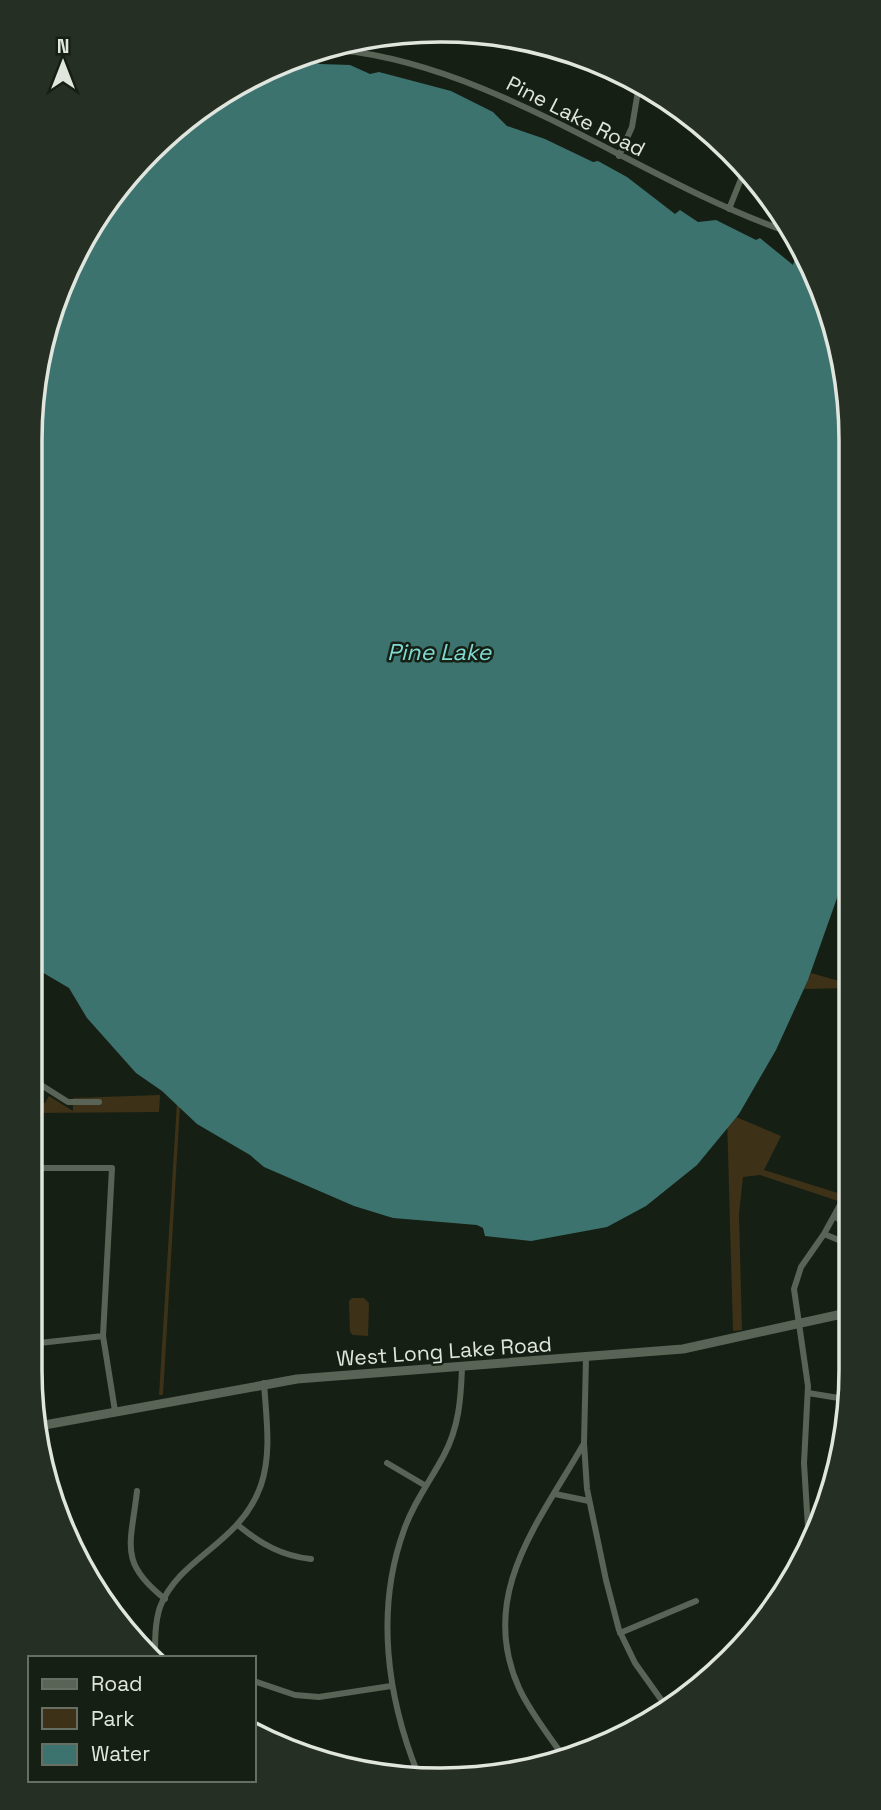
<svg xmlns="http://www.w3.org/2000/svg" width="881" height="1810" viewBox="0 0 881 1810" font-family="'Space Grotesk',sans-serif">
  <rect width="100%" height="100%" fill="#161f13"/>
  <path fill="#3d3218" d="M811,973l39,11v4l-46,1z
    M30,1083l10,6 -1,12 6,2 4,-7 24,15v-13l87,-3 -1,17 -129,1z
    M177,1102l3,3 -17,290h-4z
    M727,1116l9,1 45,19 -17,34 77,24 -3,7 -78,-26 -17,2 -4,37 3,116 -9,1z
    M352,1298h12l5,5 -1,33 -15,-1 -3,-3 -1,-31z"/>
  <path fill="#3d736f" d="M299,58l21,6 30,1 20,9 9,-2 72,19 42,21 14,14 38,13 48,23 5,-1 29,16 48,37 5,-4 18,12 18,-2 40,20 4,-2 33,27 6,-18 21,36 28,103 1,478 -41,116 -32,70 -37,64 -42,51 -51,41 -39,21 -76,14 -46,-5 -2,-8 -6,-3 -84,-7 -39,-12 -90,-39 -14,-12 -53,-31 -35,-33 -26,-18 -49,-55 -18,-30 -39,-23v-525l31,-157 89,-133 134,-89z"/>
  <g fill="none" stroke-linecap="round" stroke-linejoin="round">
    <path stroke="#596456" stroke-width="6" d="M340,50c160,17 299,131 451,183
      M619,156l13,-29 7,-42
      M729,209l16,-40
      M30,1078l38,24h31
      M30,1168h82l-9,168 12,75
      M834,1216l17,11
      M824,1234l27,11
      M30,1344l73,-8
      M586,1358l-2,85 3,46 19,91 13,50 16,33 30,42
      M808,1393l37,6
      M387,1463l39,23
      M137,1491c-6,54 -19,71 28,108
      M555,1494l34,7
      M239,1526c22,18 43,30 72,33
      M809,1544l-5,-81 4,-77 -14,-97 7,-22 23,-33 27,-49
      M620,1633l76,-32
      M155,1655c0,-15 0,-33 5,-48 20,-51 80,-62 101,-122 11,-32 5,-69 3,-102
      M254,1681l41,14 24,2 72,-11
      M563,1756c-15,-22 -33,-44 -44,-68 -42,-93 20,-166 64,-243
      M418,1774c-31,-77 -43,-164 -14,-244 9,-27 27,-50 40,-75 15,-28 17,-57 18,-88"/>
    <path stroke="#596456" stroke-width="9" d="M39,1426l258,-47 386,-30 168,-37"/>
  </g>
  <g text-anchor="middle" dominant-baseline="central" stroke-width="5" stroke-linejoin="round" paint-order="stroke">
    <g font-size="21" fill="#e0e6de" stroke="#161f13">
      <text transform="translate(576 116) rotate(27)">Pine Lake Road</text>
      <text transform="translate(444 1351) rotate(-4)">West Long Lake Road</text>
    </g>
    <g font-size="23" font-style="italic" fill="#7edad3" stroke="#161f13">
      <text x="439" y="652">Pine Lake</text>
    </g>
  </g>
  <path d="M0 0H881V1810H0ZM440 42H441A398 398 0 0 1 839 440V1370A398 398 0 0 1 441 1768H440A398 398 0 0 1 42 1370V440A398 398 0 0 1 440 42Z" fill="#262f23" fill-rule="evenodd"/>
  <path fill="none" stroke="#e0e6de" stroke-width="3.5" d="M440 42H441A398 398 0 0 1 839 440V1370A398 398 0 0 1 441 1768H440A398 398 0 0 1 42 1370V440A398 398 0 0 1 440 42Z"/>
  <rect x="28" y="1656" width="228" height="126" fill="#161f13" stroke="#676f64" stroke-width="2"/>
  <rect x="42" y="1679" width="35" height="10" fill="#596456" stroke="#676f64" stroke-width="2"/>
  <text x="91" y="1691" font-size="21" fill="#e0e6de">Road</text>
  <rect x="42" y="1708" width="35" height="21" fill="#3d3218" stroke="#676f64" stroke-width="2"/>
  <text x="91" y="1726" font-size="21" fill="#e0e6de">Park</text>
  <rect x="42" y="1744" width="35" height="21" fill="#3d736f" stroke="#676f64" stroke-width="2"/>
  <text x="91" y="1761" font-size="21" fill="#e0e6de">Water</text>
  <g transform="translate(63 63)" stroke="#161f13" stroke-width="5" paint-order="stroke">
  <path d="M0-5L12 26L0 18L-12 26Z" fill="#e0e6de"/>
  <text y="-10" font-size="19" font-weight="bold" text-anchor="middle" fill="#e0e6de">N</text>
  </g>
</svg>
